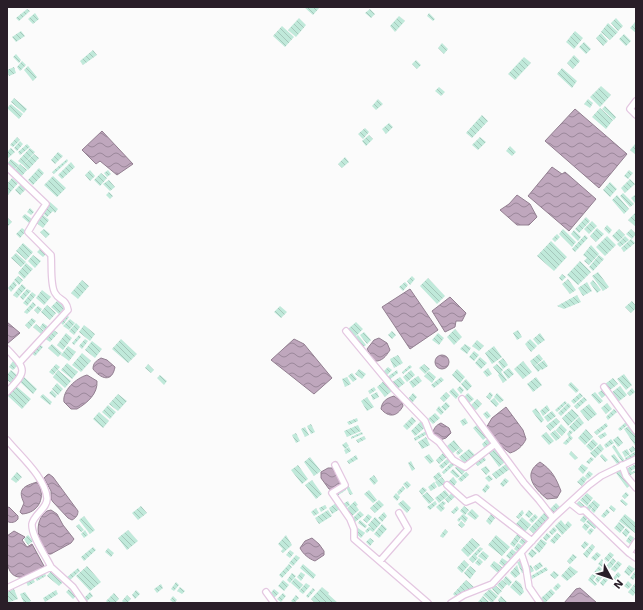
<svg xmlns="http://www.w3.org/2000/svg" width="643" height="610" viewBox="0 0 643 610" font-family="'Work Sans',sans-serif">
  <defs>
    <pattern id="water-waves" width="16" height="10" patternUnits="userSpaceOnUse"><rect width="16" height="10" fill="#bfa7bd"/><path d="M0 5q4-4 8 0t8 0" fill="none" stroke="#9b879a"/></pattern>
    <pattern id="building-back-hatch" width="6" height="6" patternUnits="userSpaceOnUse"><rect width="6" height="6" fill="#c0e9da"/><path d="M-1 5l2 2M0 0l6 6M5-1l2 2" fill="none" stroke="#a5c7bb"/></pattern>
  </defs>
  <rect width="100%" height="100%" fill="#fbfbfb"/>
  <path fill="url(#water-waves)" stroke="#927e90" d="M575,109l52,45 -28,34 -54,-47z
    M102,131l31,33 -16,11 -17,-14 -4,3 -14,-14z
    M552,167l10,7 3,-2 31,27 -27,32 -41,-35z
    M517,195l13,9 7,13 -8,8h-12l-17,-15 9,-6z
    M410,289l28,41 -28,19 -28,-42z
    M450,297l16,16 -4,8h-6l-1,6 -10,5 -13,-21z
    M7,322l13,11 -13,11z
    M379,338l8,5 3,7c-4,6 -8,12 -16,11l-7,-12 7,-9z
    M294,339l10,5 28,34 -18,16 -43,-34z
    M435 362a7 7 0 1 1 14 0a7 7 0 1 1-14 0Z
    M101,358l6,2 8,7c-3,16 -14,12 -22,2 0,-6 3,-8 8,-11z
    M87,375l10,6c1,13 -10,22 -20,28h-6l-7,-7c-2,-11 12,-24 23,-27z
    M394,396l8,6 1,4c-6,11 -14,12 -22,3 1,-8 6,-11 13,-13z
    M506,407l17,23 3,9c-3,7 -9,12 -16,14l-12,-9 -12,-16 6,-10z
    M441,423l8,5 2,5 -5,5 -6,2 -7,-6c0,-5 3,-9 8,-11z
    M540,462c12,8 16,16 21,29l-4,7 -10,1c-13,-11 -25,-25 -7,-37z
    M328,468h4l9,14 -8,8 -4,-1 -8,-11v-6z
    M49,474l4,3 25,34c0,4 -2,7 -6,9l-4,-2 -15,-16 -2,-3v-8l-7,-13 3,-3z
    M37,482c10,14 2,31 -15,32l-2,-2 4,-9c-7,-14 0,-17 13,-21z
    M9,507l9,9v3c-2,3 -7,5 -11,2v-13z
    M51,510l6,4 6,11 11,14 -3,4 -20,11h-2c-12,-11 -16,-33 -2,-43z
    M14,531l11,6 -3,3 5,7 5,-3 12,22c-5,3 -14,10 -20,11 -22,3 -17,-27 -17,-41z
    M312,538l7,6 5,7v4l-9,6c-6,-2 -12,-7 -15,-13l5,-7z
    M580,588l17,15h-33l12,-14z"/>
  <path fill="url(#building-back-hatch)" d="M304,7h16l-7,8z
    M27,9l3,2 -11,10 -3,-3z
    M370,9l5,5 -4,4 -6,-5z
    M35,13l4,6 -6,5 -5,-5z
    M429,13l6,6 -2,2 -6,-5z
    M399,16l6,5 -10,11 -5,-6z
    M299,18l7,7 -10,12 -8,-7z
    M616,18l7,8 -5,5 -7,-8z
    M636,21v12l-6,-5z
    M608,23l10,9 -8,8 -9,-8z
    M282,26l12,11 -9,10 -12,-11z
    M21,31l4,5 -9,6 -4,-5z
    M575,31l8,7 -9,11 -8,-7z
    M601,33l7,8 -5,5 -7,-8z
    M624,34l7,7 -5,5 -7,-7z
    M584,42l7,7 -5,5 -7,-7z
    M442,43l6,6 -4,5 -6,-6z
    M93,50l4,5 -14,10 -3,-4z
    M16,54l5,6 -2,3 -6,-6z
    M574,55l6,6 -7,8 -6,-6z
    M524,57l7,6 -16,17 -7,-6z
    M416,60l5,5 -4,4 -5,-5z
    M22,61l4,4 -6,6 -3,-4z
    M28,66l9,11 -4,4 -9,-11z
    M14,67l2,6 -7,3 -2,-6z
    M562,68l15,13 -5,7 -15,-14z
    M601,86l10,9 -11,12 -10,-10z
    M439,87l6,5 -4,4 -6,-5z
    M14,98l13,11 -3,4 -13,-11z
    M378,99l5,5 -7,6 -4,-4z
    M588,99l5,4 -3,5 -6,-4z
    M11,104l12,10 -4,5 -12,-11z
    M605,106l11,11 -2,3 -12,-11z
    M600,108l13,12 -7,9 -14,-12z
    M482,115l6,6 -16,17 -6,-5z
    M389,123l4,4 -7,7 -4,-5z
    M365,128l4,4 -6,7 -5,-5z
    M369,135l4,4 -7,7 -4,-5z
    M17,137l3,3 -7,7 -3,-2z
    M480,137l6,5 -8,8 -6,-5z
    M20,141l3,3 -6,7 -3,-3z
    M27,144l3,3 -10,8 -2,-3z
    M635,144l1,1v10l-6,-5z
    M510,146l6,6 -4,4 -6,-5z
    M11,148l4,4 -8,7v-7z
    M30,148l5,4 -12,13 -5,-4z
    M58,152l5,4 -8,8 -4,-4z
    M34,154l5,4 -11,12 -5,-5z
    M345,157l4,5 -7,6 -4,-4z
    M11,159l8,6 -5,5 -7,-6z
    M67,159l1,2 -14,13 -2,-2z
    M71,162l4,5 -13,12 -4,-4z
    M20,164l2,2 -2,3 2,-3 5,4 -6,7 -7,-6z
    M39,168l5,5 -11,12 -5,-5z
    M90,170l5,6 -5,5 -5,-6z
    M108,170l3,4 -4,3 -3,-4z
    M629,170l4,3 -5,6 -4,-3z
    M101,173l6,5 -7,8 -6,-6z
    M53,176l13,12 -9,9 -13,-12z
    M12,178l6,5 -10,12 -1,-11z
    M630,179l5,5 -10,9 -4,-5z
    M109,180l6,7 -5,4 -7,-7z
    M610,182l7,7 -7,8 -7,-7z
    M21,184l5,5 -6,6 -5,-5z
    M109,192l4,4 -3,3 -4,-4z
    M623,193l11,11 -4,3 -10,-11z
    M636,194v10l-5,-6z
    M617,195l12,14 -5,5 -12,-14z
    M50,202l8,7 -3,4 -2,-2 -6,6 -5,-5z
    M30,208l4,4 -3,3 -4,-3z
    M636,212v15l-8,-7z
    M41,213l8,7 -6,8 -9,-7z
    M25,214l7,5 -3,4 -7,-6z
    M7,217l5,5 -5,5z
    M586,217l4,4 -11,12 -4,-4z
    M592,221l5,5 -8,8 -5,-5z
    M607,225l5,5 -3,4 -5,-5z
    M22,228l4,3 -6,7 -4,-4z
    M597,228l7,6 -8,8 -6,-6z
    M44,229l6,5 -4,4 -6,-6z
    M563,229l13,13 -4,5 -13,-13z
    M619,229l6,6 -7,7 -6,-6z
    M631,229l5,5 -4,5 -6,-5z
    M574,230l7,7 -3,4 -7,-7z
    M557,234l3,3 -5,5 -3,-3z
    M585,235l3,3 -13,14 -3,-3z
    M607,236l9,9 -11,11 -9,-9z
    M625,236l4,4 -9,7 -3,-3z
    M631,239l4,4 -11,9 -3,-4z
    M551,241l16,16 -13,14 -17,-15z
    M23,243l10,9 -7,8 -10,-9z
    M591,245l8,9 -10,11 -5,-4 3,-3 -4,-3z
    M40,249l6,5 -3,3 -6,-5z
    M16,253l10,9 -5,5 -10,-9z
    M33,255l8,6 -6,7 -7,-7z
    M599,255l5,4 -11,12 -4,-4z
    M580,261l11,11 -13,13 -11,-10z
    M26,263l7,6 -9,10 -6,-6z
    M598,272l11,15 -6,4 -11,-15z
    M562,274l4,3 -4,4 -3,-3z
    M18,276l5,4 -4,5 -5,-5z
    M412,276l3,3 -5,6 -3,-4z
    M428,278l17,18 -8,8 -17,-18z
    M568,279l8,11 -6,4 -8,-10z
    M82,280l7,6 -11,13 -7,-6z
    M593,280l8,10 -4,3 -7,-10z
    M14,281l3,4 -6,7 -3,-4z
    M405,282l3,3 -5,6 -4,-4z
    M587,282l5,9 -9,5 -5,-8z
    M22,284l4,4 -9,10 -4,-3z
    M27,289l4,2 -8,9 -3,-3z
    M42,290l9,7 -7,8 -8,-7z
    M32,292l4,3 -9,11 -4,-3z
    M577,295l4,7 -17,7 -7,-3z
    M58,300l8,7 -7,7 -8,-7z
    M632,301l4,5v2l-5,5 -6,-6z
    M33,302l3,3 -9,9 -3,-2z
    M47,305l9,8 -6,7 -9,-8z
    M38,306l4,3 -4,5 -4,-4z
    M280,306l7,6 -6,6 -7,-6z
    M65,314l4,3 -6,8 -4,-4z
    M32,318l4,3 -7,8 -4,-4z
    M70,319l5,4 -6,7 -6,-4z
    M356,322l7,7 -8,8 -7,-8z
    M43,323l7,5 -4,4 -6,-5z
    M76,323l4,4 -6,8 -5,-4z
    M36,324l8,7 -3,3 -8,-7z
    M84,325l11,9 -5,7 -11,-9z
    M52,329l6,4 -8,9 -6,-4z
    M455,329l7,8 -8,8 -7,-8z
    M518,330l4,7 -5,3 -4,-7z
    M392,331l4,4 -4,4 -4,-4z
    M364,332l7,8 -4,4 -7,-9z
    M66,333l6,5 -9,12 -6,-5z
    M438,333l6,5 -5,7 -7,-5z
    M540,333l5,7 -7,5 -5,-6z
    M79,335l2,2 -7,8 -2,-2z
    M358,335l8,10 -4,3 -8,-10z
    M85,339l3,2 -6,8 -3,-3z
    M121,339l16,15 -9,9 -16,-14z
    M530,339l7,7 -6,6 -6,-8z
    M477,340l7,6 -5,5 -7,-5z
    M92,341l10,8 -7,9 -10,-8z
    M38,343l5,4 -8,9 -5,-4z
    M52,344l10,9 -4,4 -10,-9z
    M465,344l6,4 -4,6 -7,-5z
    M68,346l8,6 -7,9 -8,-6z
    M494,346l8,11 -10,7 -7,-11z
    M474,351l5,4 -5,6 -5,-4z
    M82,353l9,8 -10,11 -9,-7z
    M539,354l4,5 -9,8 -4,-6z
    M398,355l5,8 -9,5 -4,-9z
    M480,357l7,6 -6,6 -6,-6z
    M503,358l5,7 -5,4 -5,-7z
    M544,360l4,6 -6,4 -1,-1 -3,3 -4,-5z
    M13,361l5,4 -5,5 -4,-3z
    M523,361l9,11 -9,7 -9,-10z
    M67,363l11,9 -6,7 -11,-9z
    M56,364l4,3 -7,8 -4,-3z
    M148,364l6,6 -3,3 -6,-5z
    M424,364l6,5 -5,5 -6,-6z
    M497,364l6,6 -4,4 -6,-7z
    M410,365l2,2 -9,7 -1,-2z
    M388,367l4,3 -5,5 -4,-3z
    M488,368l4,6 -5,3 -4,-5z
    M509,368l5,6 -6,5 -5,-7z
    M359,369l7,5 -4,5 -7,-5z
    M457,369l8,8 -5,6 -8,-8z
    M11,370l6,5 -6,8 -4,-3v-5z
    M58,370l13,11 -6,7 -12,-11z
    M397,370l1,3 -9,7 -2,-3z
    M411,370l4,5 -8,7 -4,-5z
    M429,371l7,6 -4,6 -8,-7z
    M501,372l6,8 -4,3 -5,-8z
    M352,373l5,6 -4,3 -5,-6z
    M624,374l8,11 -6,5 -9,-11z
    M160,375l7,6 -3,4 -7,-7z
    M23,376l14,13 -4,5 -14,-13z
    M418,376l4,5 -9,7 -4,-6z
    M347,377l4,7 -6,3 -3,-8z
    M400,377l5,6 -9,7 -5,-7z
    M441,377l3,3 -10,8 -3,-3z
    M536,377l6,8 -9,7 -6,-8z
    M613,378l5,6 -8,6 -5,-6z
    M466,379l6,7 -5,5 -6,-7z
    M385,380l8,10 -8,7 -8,-10z
    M571,382l8,8 -3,3 -8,-8z
    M57,383l6,6 -5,6 -6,-6z
    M16,386l15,13 -9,10 -14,-13z
    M460,386l4,4 -3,4 -4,-5z
    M620,386l7,9 -9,7 -7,-9z
    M374,387l2,3 -6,4 -2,-3z
    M453,388l6,7 -3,4 -7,-7z
    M632,388l3,4 -5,4 -3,-3z
    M603,389l4,5 -5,4 -4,-5z
    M52,390l5,5 -2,3 -6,-5z
    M377,392l2,5 -6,3 -2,-5z
    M446,392l4,4 -6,6 -4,-4z
    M490,392l3,3 -3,5 -4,-3z
    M595,392l8,9 -4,3 -8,-9z
    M413,393l4,4 -5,6 -4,-4z
    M468,393l6,6 -6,5 -5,-6z
    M497,393l7,7 -4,3 -6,-6z
    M580,393l3,3 -9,8 -3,-3z
    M43,394l9,8 -2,3 -10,-8z
    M118,394l9,7 -9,10 -9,-7z
    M367,397l7,10 -7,4 -6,-10z
    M584,397l3,3 -10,9 -3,-3z
    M494,398l5,6 -3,3 -6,-6z
    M477,399l5,5 -6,6 -5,-5z
    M565,401l2,2 -10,9 -2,-2z
    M446,402l4,4 -5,5 -4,-4z
    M568,403l3,3 -10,10 -3,-3z
    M607,403l5,6 -6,5 -5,-6z
    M589,404l8,10 -9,7 -8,-10z
    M108,405l8,7 -6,7 -8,-7z
    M547,405l3,5 -7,6 -3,-5z
    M439,406l5,6 -3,3 -5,-5z
    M536,408l8,12 -3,3 -9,-12z
    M572,409l7,7 -11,10 -6,-8z
    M614,409l3,3 -9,8 -2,-3z
    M487,411l4,5 -4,3 -4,-5z
    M552,411l4,5 -8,6 -4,-5z
    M99,412l10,9 -6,7 -10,-9z
    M435,413l5,5 -7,6 -5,-5z
    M412,417l4,4 -9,9 -4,-4z
    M579,417l5,6 -10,9 -5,-5z
    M357,418l1,3 -9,4 -2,-3z
    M465,418l3,5 -5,3 -3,-5z
    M556,418l4,4 -10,9 -4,-5z
    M422,420l5,6 -12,10 -4,-5z
    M627,421l2,3 -9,7 -2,-2z
    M606,423l2,3 -11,9 -3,-3z
    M311,424l4,8 -4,2 -4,-8z
    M561,424l6,6 -5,6 -6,-6z
    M358,425l3,6 -14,6 -3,-6z
    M477,425l10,12 -4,3 -10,-12z
    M630,425l6,9v13l-12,-18z
    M305,427l4,8 -4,2 -4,-8z
    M586,429l7,8 -8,8 -7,-7z
    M555,430l6,7 -5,4 -6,-7z
    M570,430l3,2 -3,3 3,3 -7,7 -3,-2 6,-6 -2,-3z
    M426,431l1,3 -12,7 -1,-3z
    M362,432l1,2 -12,5v-2z
    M546,432l8,9 -5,4 -8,-9z
    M605,432l2,3 -6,4 -3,-3z
    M296,433l4,8 -4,2 -4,-8z
    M364,436l2,3 -8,4 -2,-3z
    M618,436l5,7 -5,4 -5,-7z
    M426,437l4,8 -8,4 -4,-7z
    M487,439l4,5 -6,5 -3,-5z
    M593,439l5,5 -7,7 -5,-5z
    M611,439l3,4 -8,5 -2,-3z
    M454,440l6,8 -7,5 -6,-7z
    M346,442l3,4 -4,3 -3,-4z
    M600,444l4,5 -9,9 -5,-5z
    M614,445l11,16 -2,2 -11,-16z
    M633,446l3,4 -5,3 -2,-4z
    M349,447l2,4 -5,3 -2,-4z
    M460,448l3,3 -5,4 -2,-2z
    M494,448l11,14 -6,5 -11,-15z
    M469,449l7,7 -10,9 -7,-8z
    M627,449l3,5 -5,3 -3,-5z
    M571,451l7,7 -3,2 -6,-6z
    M636,451v5l-10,5 -1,-3z
    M444,452l4,4 -9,8 -3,-4z
    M429,454l5,7 -4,3 -6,-7z
    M602,454l6,6 -3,2 -5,-6z
    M614,454l6,8 -3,2 -6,-8z
    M356,455l2,4 -9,5 -2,-3z
    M310,457l11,14 -7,5 -10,-14z
    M484,457l2,3 -8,6 -3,-3z
    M591,457l3,2 -5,5 -3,-2z
    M447,459l3,3 -8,7 -3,-3z
    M411,461l4,8 -3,2 -4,-8z
    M452,462l2,3 -10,9 -2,-2z
    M459,464l6,7 -3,4 -7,-7z
    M506,464l4,5 -14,10 -4,-5z
    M582,464l6,4 -5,6 -5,-5z
    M636,464v4l-5,3 1,1 4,-2v2l-7,4 -3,-7z
    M298,465l10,14 -6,5 -11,-14z
    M486,466l4,5 -4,4 -5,-6z
    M453,469l7,7 -3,2 -7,-6z
    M620,470l11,15 -4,3 -11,-15z
    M589,471l4,3 -5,5 -3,-3z
    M17,472l5,5 -6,6 -5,-4z
    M439,472l3,4 -6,5 -3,-4z
    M466,472l3,3 -8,7 -3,-3z
    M374,475l4,6 -4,4 -5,-6z
    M489,475l4,4 -4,3 -4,-4z
    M583,476l4,3 -5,7 -5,-4z
    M442,477l4,6 -7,4 -4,-5z
    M453,477l4,5 -4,5 -5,-5z
    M505,478l4,3 -6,6 -3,-3z
    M312,480l10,14 -6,5 -11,-14z
    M407,481l4,4 -4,4 -4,-5z
    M434,482l3,5 -6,4 -3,-4z
    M487,484l3,3 -5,6 -3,-3z
    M348,485l5,9 -3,1 -4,-8z
    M403,486l2,3 -6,6 -2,-3z
    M344,487l2,3 -9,6 -2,-3z
    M423,487l4,3 -5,5 -3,-4z
    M369,490l8,10 -4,3 -9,-9z
    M445,490l4,5 -10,8 -4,-5z
    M427,492l7,8 -5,4 -7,-8z
    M453,492l3,4 -8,7 -3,-4z
    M626,492l3,3 -4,4 -3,-3z
    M396,493l4,4 -3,4 -4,-4z
    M587,493l6,5 -6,8 -7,-6z
    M622,499l6,5 -2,2 -6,-5z
    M379,500l5,5 -9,8 -5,-5z
    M403,500l8,8 -4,5 -9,-9z
    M594,500l6,5 -6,8 -3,-3 4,-6 -6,7 -3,-3z
    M348,501l2,4 -6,4 -3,-4z
    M355,501l3,4 -2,1 3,4 -8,7 -6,-7z
    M435,501l2,3 -7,6 -3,-3z
    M443,501l3,2 -3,3 2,2 -4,4 -5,-5z
    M579,501l6,5 -4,4 -6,-5z
    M336,503l4,6 -8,5 -3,-6z
    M556,503l5,5 -6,6 -5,-5z
    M325,505l2,3 -6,4 -2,-4z
    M611,505l5,4 -2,3 -5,-4z
    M141,506l6,7 -9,7 -6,-7z
    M457,506l2,3 -5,5 -3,-2z
    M464,506l5,4 -4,5 -5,-4z
    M316,508l3,5 -5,3 -3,-4z
    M472,509l7,7 -4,4 -8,-6z
    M607,509l3,3 -6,6 -3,-2z
    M328,510l4,6 -13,8 -4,-6z
    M522,510l2,3 -5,6 -3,-2z
    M529,510l4,4 -4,4 -4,-3z
    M360,511l4,4 -9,7 -3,-3z
    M546,511l6,7 -17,17 -6,-6z
    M384,512l3,4 -5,6 -4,-4z
    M368,514l4,3 -5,6 -4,-3z
    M463,514l5,4 -3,5 -4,-4 -2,3 -2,-2z
    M491,514l4,4 -5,7 -4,-4z
    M535,514l3,3 -6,6 -3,-3z
    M585,514l4,3 -5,6 -4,-3z
    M625,514l11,9 -1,10 -16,-12z
    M84,516l11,14 -5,4 -11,-14z
    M375,517l6,6 -8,9 -3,-2 -3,3 -2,-2 4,-4 3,1 -4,-3z
    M522,517l9,8 -7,8 -9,-8z
    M589,519l8,7 -2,3 -9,-7z
    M360,520l7,6 -2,2 -7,-5z
    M561,520l4,5 3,-4 4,4 -10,10 -7,-9z
    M461,521l4,4 -3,3 -4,-3z
    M619,522l6,5 -5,6 -6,-5z
    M585,523l5,3 -4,5 -4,-4z
    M79,524l5,6 -3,2 -5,-6z
    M382,524l5,5 -8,9 -5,-4z
    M554,527l3,3 -5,5 -3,-3z
    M358,528l7,5 -4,5 -7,-6z
    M591,528l3,2 -4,5 -3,-3z
    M626,528l4,4 -4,5 -4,-4z
    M445,529l3,3 -5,6 -3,-2z
    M85,530l3,5 -4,3 -3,-4z
    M128,530l10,11 -11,9 -9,-12z
    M518,533l4,3 -8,11 -4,-3z
    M547,533l4,3 -5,5 -3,-3z
    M557,533l4,3 -7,8 -4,-3z
    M28,535l5,6 -5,4 -4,-6z
    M286,535l6,10 -9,8 -2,-2 2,-2 -5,-5z
    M496,535l14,12 -8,9 -14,-11z
    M630,535l4,3 -4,6 -4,-3z
    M524,536l5,4 -5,6 -5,-4z
    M370,538l4,3 -4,5 -4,-4z
    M472,538l8,7 -12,12 -7,-7z
    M541,539l6,4 -8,10 -5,-5z
    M585,541l4,3 -5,5 -3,-3z
    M518,543l4,3 -4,6 -4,-3z
    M592,544l3,3 -8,11 -4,-4z
    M93,547l3,3 -12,11 -3,-4z
    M480,547l3,2 -7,7 2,2 -5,5 -4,-4z
    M108,548l6,5 -3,4 -6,-5z
    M512,549l5,4 -6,7 -5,-4z
    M532,549l5,4 -5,5 -4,-4z
    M290,550l4,3 -4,5 -4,-3z
    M483,551l6,5 -4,5 -7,-5z
    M597,552l4,3 -6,6 -4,-3z
    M610,552l4,3 -6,7 -4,-3z
    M573,554l4,3 -7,7 -3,-3z
    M296,555l4,3 -7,8 -4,-3z
    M479,558l4,4 -4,4 -4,-3z
    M502,558l6,4 -4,5 -5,-4z
    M613,558l3,3 -5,7 -4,-3z
    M602,559l4,3 -4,5 -4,-3z
    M464,560l5,5 -7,8 -5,-5z
    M494,561l9,7 -5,5 -8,-7z
    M521,561l4,11 -3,1 -5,-11z
    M618,561l4,3 -7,8 -4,-3z
    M540,562l3,4 -7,5 -3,-4z
    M289,564l3,3 -10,11 -3,-3z
    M303,564l13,11 -3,4 -13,-11z
    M517,565l3,9 -5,4 -5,-5z
    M531,565l3,6 -4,2 -3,-6z
    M607,565l3,3 -4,5 -3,-3z
    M629,565l6,4 -6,7 -5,-4z
    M87,566l14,16 -11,9 -14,-15z
    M470,566l6,5 -6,8 -6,-6z
    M570,566l8,6 -11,9 -6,-5z
    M599,566l3,3 -9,11 -3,-3z
    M546,567l2,3 -16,9 -1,-3z
    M78,568l2,3 -11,10 -3,-3z
    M636,570v6l-3,4 -3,-2z
    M51,571l12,11 -4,4 -12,-10z
    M554,571l5,4 -4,4 -5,-4z
    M301,572l4,3 -4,6 -4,-4z
    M618,572l3,3 -5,6 -3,-3z
    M45,573l1,3 -9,5 -2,-3z
    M292,573l4,3 -6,7 -3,-3z
    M600,573l3,3 -5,7 -3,-3z
    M506,576l6,6 -3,4 -6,-6z
    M590,577l7,7 -2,2 -7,-6z
    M605,577l3,3 -5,6 -3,-3z
    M295,578l8,7 -4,5 -8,-7z
    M33,579l2,3 -7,4 -2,-4z
    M283,580l6,5 -5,6 -6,-5z
    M466,580l9,8 -20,8 -2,-2z
    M502,580l5,4 -5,6 -5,-5z
    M516,580l5,4 3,8 -4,4 -10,-9z
    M628,581l4,4 -4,4 -4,-3z
    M176,582l3,3 -5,6 -3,-2z
    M615,582l5,4 -2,3 -6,-3z
    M636,582v10l-3,4 -5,-4z
    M306,583l4,3 -7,8 -4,-3z
    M558,583l3,3 -5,5 -3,-3z
    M161,584l2,4 -6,5 -3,-4z
    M495,585l7,6 -4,4 -6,-6z
    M180,587l5,4 -3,3 -5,-3z
    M322,587l7,6 -1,1 10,9h-23l-4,-4z
    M313,588l2,2 -7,8 -2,-2z
    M14,589l4,10 -11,4v-11z
    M69,589l7,7 -3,3 -7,-7z
    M274,589l5,4 -5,5 -4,-4z
    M490,589l8,7 -6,7 -9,-8z
    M551,589l4,4 -10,10h-2l-3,-4z
    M56,590l2,4 -13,8 -2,-4z
    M136,590l4,4 -5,5 -3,-4z
    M25,592l6,9 -3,2h-4l-4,-9z
    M90,592l3,4 -6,5 -3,-3z
    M114,593l5,6 -4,4h-7l-2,-2z
    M283,593l3,3 -5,6 -4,-3z
    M127,595l4,4 -4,4h-3l-2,-2z
    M296,595l3,3 -5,5 -3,-2z
    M173,596l4,4 -3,3 -4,-3z
    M483,596l7,7 -12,-1z
    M501,596l7,7h-10l1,-2 -1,-1z"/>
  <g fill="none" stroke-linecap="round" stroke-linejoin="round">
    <defs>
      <path id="minor" d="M636,101l-6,8 6,6
        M7,167l39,37 -11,16 -7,12 23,23c1,10 -1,30 4,38 4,8 11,5 13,17l-49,53
        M346,331l48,58 31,32 6,15 8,6 14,18 12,7 30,-23
        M7,349c20,21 20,22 0,43
        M604,387l32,44
        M462,399l62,84 15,17 14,18
        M7,440c13,16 38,37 40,58 1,10 -13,16 -15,26 -1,12 14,32 19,43
        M335,465l10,20 -13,8 18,26 4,10v10l74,64
        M622,465l4,11 10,12
        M447,485l19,17 10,-4 56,43
        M570,503l10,8 4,-1 45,43
        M636,542l-7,11 7,5
        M521,553l5,15 3,19 11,16
        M380,561l28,-32 -9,-16
        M7,588l44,-21 22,20 11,16
        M266,592l8,11
        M451,603l13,-8 28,-11 61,-66 36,-33 12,-9 35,-17"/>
    </defs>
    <use href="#minor" stroke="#e4c7e1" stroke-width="8"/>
    <use href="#minor" stroke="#fff" stroke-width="5.5"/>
  </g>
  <rect width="643" height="610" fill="none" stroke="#291e28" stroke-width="16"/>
  <g transform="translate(611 578) rotate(130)" stroke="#ffffff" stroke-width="3" paint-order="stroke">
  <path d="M0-3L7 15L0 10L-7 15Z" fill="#291e28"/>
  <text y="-6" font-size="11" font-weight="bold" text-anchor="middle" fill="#291e28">N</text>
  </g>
</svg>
